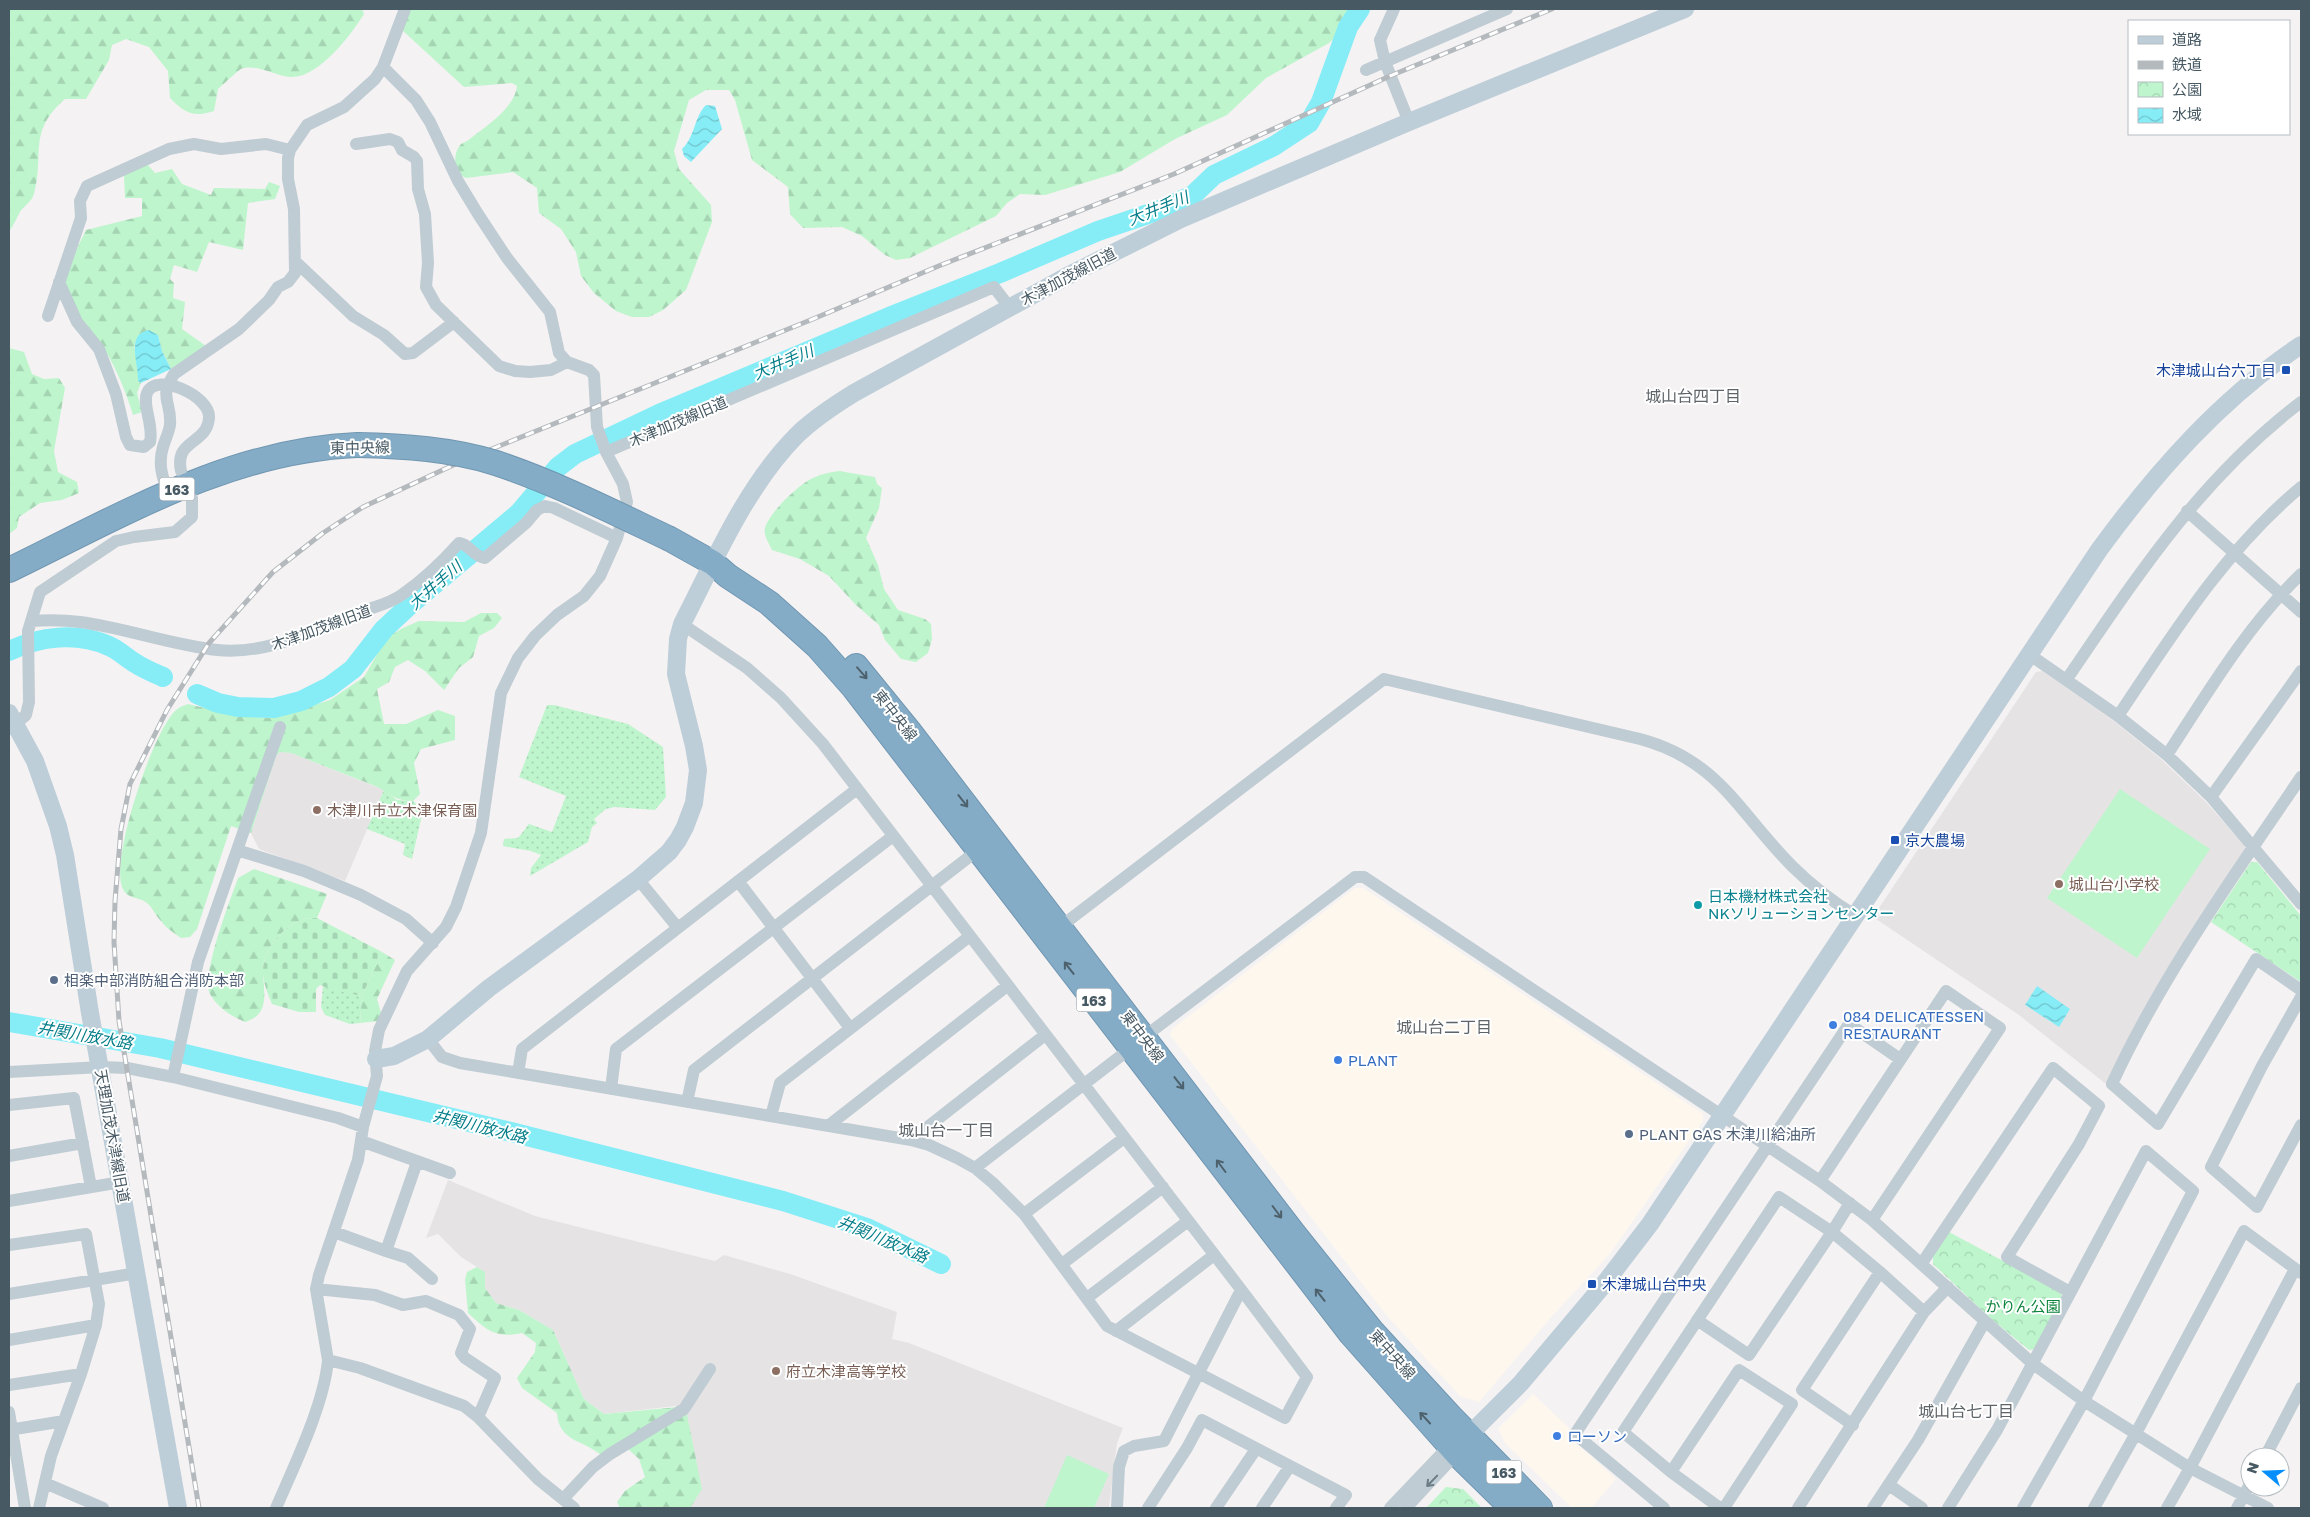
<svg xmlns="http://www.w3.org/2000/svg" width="2310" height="1517" viewBox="0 0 2310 1517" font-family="'Golos Text','Noto Sans JP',sans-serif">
  <defs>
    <pattern id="grass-dots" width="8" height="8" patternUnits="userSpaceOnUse" patternTransform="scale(1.25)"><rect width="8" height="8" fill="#bef5cd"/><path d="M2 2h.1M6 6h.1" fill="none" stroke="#a5d4b3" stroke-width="1.8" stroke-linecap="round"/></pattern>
    <pattern id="forest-firs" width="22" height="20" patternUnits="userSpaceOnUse" patternTransform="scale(1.25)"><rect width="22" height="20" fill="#bef5cd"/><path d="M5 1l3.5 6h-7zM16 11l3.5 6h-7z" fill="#a5d4b3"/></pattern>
    <pattern id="cemetery-stones" width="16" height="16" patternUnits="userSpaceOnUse" patternTransform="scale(1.25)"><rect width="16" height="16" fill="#bef5cd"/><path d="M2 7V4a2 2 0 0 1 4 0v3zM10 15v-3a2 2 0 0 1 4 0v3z" fill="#a5d4b3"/></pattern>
    <pattern id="park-crowns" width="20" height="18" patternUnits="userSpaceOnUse" patternTransform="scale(1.25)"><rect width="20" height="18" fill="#bef5cd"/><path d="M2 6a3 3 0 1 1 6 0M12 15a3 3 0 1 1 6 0" fill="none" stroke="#a5d4b3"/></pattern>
    <pattern id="water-waves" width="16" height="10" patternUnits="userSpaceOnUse" patternTransform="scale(1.25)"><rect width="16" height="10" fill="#86edf7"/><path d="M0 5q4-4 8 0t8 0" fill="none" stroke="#6fc3cc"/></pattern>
  </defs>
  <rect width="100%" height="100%" fill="#f5f2f3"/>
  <path fill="#fef7ed" d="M1355,888h8l340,226v7l-94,134 -56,60 -74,87 -19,-6 -72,-79 -218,-282 2,-6z
    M1533,1394l36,34 -2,7 49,44 -25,29h-19l-67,-65 -7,-14z"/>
  <path fill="#e6e3e5" d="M2042,671l72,50 48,39 45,43 38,43v6l-97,152 -42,80 -87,-69 -146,-98 163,-245z
    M280,752l11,1 93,37 -39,91 -86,-32 -8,-16 25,-77z
    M448,1180l87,36 180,45 9,-6 66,19 107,38 -5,27 17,4 214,85 -6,15 -8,65h-419l12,-20 -26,-82 -72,8 -20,-15 -31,-69 -34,-20 -23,-7 -11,-15v-16l-24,-15 -23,-23 -12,4z"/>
  <path fill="url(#grass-dots)" d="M547,705h7l74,19 35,23 3,50 -11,13 -40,-3 -9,2 -12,10 3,4 -5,4 -4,15 -58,34 1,-8 10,-13 -10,-4 -28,-5 1,-7 14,-1 11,-14 23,8 14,-36 -47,-19z
    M384,790l13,10 16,1 10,9 -11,49 -9,-4 2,-11 -38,-15z
    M323,986l39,10 -2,27 -10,1 -25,-9 -4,-8z"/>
  <path fill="url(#forest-firs)" d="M9,9h353l2,5c-13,21 -46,65 -74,63 -14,-1 -35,-14 -49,-8 -4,2 -18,16 -23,20l-4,22c-21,7 -29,2 -44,-13l-2,-27 -19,-24 -23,-8 -14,6 -3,15 -23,39h-21c-38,33 -20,54 -31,95 -2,7 -10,12 -14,18 -4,7 -7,14 -11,20z
    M411,9h956l-38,34 -63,35 -39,37 -52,24 -55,33 -75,23 -25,-1 -13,9 -11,13 -86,42 -14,2 -11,-5 -23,-19 -20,-9 -39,1 -13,-14 -2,-27 -36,-27 -17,-60 -6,-10h-23l-17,10 -15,51 5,18 32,36 1,17 -26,68 -23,20 -14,7h-17l-16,-6 -22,-18 -13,-17 -5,-24 -15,-23 -22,-16 -2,-25 -24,-16 -47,6c-13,-5 -14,-24 -5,-34 3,-2 7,-3 10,-6 16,-12 44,-31 46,-52l-5,-3 -48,4 -62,-57z
    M147,164l8,9 17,-4 10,15 29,11 3,-7 51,1 4,-7 11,4 -5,13 -27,4 -5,47 -34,-8 -12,30 -23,-7 -4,14 4,4 -1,15 12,4 -3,27 24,17 -35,23 -9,-18 -4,-16 -24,11 5,21 -1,14 3,2 -4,10 5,19 -9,3c-7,-24 -19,-52 -33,-73 -12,-17 -36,-39 -34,-63 1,-13 14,-36 20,-49l56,-14v-18h-17l-1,-23z
    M9,348l15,4 8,22 12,5 15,-1 6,10 -11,63 4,21 19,10 2,11 -17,7 -22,3 -21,14 -2,11 -8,6z
    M839,471l36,6 2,7 5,4 -3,20 -13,30 12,27 6,24 14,21 27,9 6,5 1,15 -4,14 -12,9 -15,-3 -16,-19 -6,-15 -23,-20 -27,-29 -29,-17 -28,-9c-3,-7 -9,-15 -7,-22 4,-15 34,-44 48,-50 8,-4 17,-6 26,-7z
    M481,613h16l5,5 -8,10 -15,8 -6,21 -14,11 -15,22 -19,-19 -17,-11 -13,7 -6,15 -12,7 7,35h22l32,-14 17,6v24l-34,9 -7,14 6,31 -7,7c-22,-1 -20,-7 -38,-15l-84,-33 -11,-1 -4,4 -25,77 -20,-7 -34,103 -7,8 -9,1c-7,-5 -15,-10 -20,-17 -5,-5 -9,-14 -14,-18 -9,-7 -20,-3 -25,-16 -11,-30 30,-153 53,-176 4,-4 8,-5 13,-7l50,12 33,2 59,-18 34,-23 23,-40 16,-9 16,-7 45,1z
    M254,869l73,25 -10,24c-5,0 -11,0 -15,2 -21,8 -40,31 -39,54 1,19 7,41 -18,48 -14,-6 -27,-14 -35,-28 -10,-17 21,-96 28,-116z
    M382,952l13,8 -18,39 4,14 -3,8 -18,2 2,-27z
    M477,1267l8,5v16l11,15 23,7 34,20 31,69 20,15 74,-7 -77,48c-19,-16 -42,-13 -44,-42l-35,-25 -5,-10 18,-26 1,-9 -14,-10c-26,6 -36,-3 -54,-20l-3,-33 2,-8z
    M686,1410l16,79 -12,19h-70l-3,-6 8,-11 20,-14 -6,-18 -12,-11z"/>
  <path fill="url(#cemetery-stones)" d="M317,918l65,34 -20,44 -32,-7 -10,-4 -4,4v23h-17l-27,-8c-4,-10 -8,-19 -9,-30 -1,-23 18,-46 39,-54 4,-2 10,-2 15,-2z"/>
  <path fill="url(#park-crowns)" d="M2251,862h6l44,54v66l-90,-60z
    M1949,1232l112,60 1,5 -27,52 -6,1 -40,-33 -56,-53v-7z
    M1446,1487l17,2 19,19 -55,-1z"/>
  <path fill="#bef5cd" d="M2120,789l90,60 -73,109 -90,-60z
    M1067,1455l42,19 -15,34h-50z"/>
  <path fill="url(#water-waves)" d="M706,105l9,1 7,23 -31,33 -7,-6 -2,-7c13,-12 12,-32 24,-44z
    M149,330l9,5 4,16 9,18 -30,14 -3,-2c1,-17 -13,-47 11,-51z
    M2037,986l33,23 -11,18 -34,-22z"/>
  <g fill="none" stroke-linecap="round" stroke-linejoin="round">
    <path stroke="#86edf7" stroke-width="20" d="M9,651c31,-15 68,-19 100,-5 10,4 17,12 26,17 9,6 19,10 28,14
      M197,694l21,9 20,4 36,1 27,-7 28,-14 24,-18 31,-40 28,-26 107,-90 39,-46 17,-13 84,-40 235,-99 106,-42 98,-42 62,-21 33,-15 21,-20 60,-29 35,-23 12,-21 27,-75 12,-18
      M9,1022l151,26 355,85 268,68 84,27 74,36"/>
    <defs>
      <path id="highway" d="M670,539l43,24 15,13 41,27 48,43 37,42 497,646 107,121 54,53
        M9,570c111,-54 222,-120 348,-125
        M856,666l53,65 385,503 77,96 80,87 89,91"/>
    </defs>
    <use href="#highway" stroke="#7097b2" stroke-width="26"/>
    <path stroke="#bfccd3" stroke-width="12" d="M1394,9l-14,31 5,22 24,60
      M383,67l33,33 14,22 28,59 20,33 29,44 43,54 9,41 8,9 22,8 5,5 3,52 9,25 17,32 4,18 -10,36 -17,38 -16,20 -27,19 -22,21 -17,22 -17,35 -20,140 -25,74 -10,20 -39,44 -28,59 -4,21 2,25 -14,51 -5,33 -39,115 -3,14 12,71 32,8 104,38 14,11 60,62 36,29
      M1366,70l141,-61
      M356,144l34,-5 8,3 4,8 12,7 3,4 1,28 7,25 3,49 -2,24 10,18 63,61 16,5 15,1 21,-2 16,-8
      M296,262l57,54 31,19 21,19 8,-1 41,-31
      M59,282l18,40 22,27 17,45 10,43 4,8 14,2 6,-5c4,-16 -8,-37 -3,-49 9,-22 64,3 62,25 -2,27 -35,21 -28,53
      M48,316l33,-98 -1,-17 7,-15 82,-37 25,-5 27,5 45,-5 24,6
      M606,452l388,-165 16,21
      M168,492c-6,-15 -10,-29 -5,-45 2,-7 6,-15 7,-22 2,-24 -12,-26 4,-51l65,-45 30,-29 9,-13 10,-5 7,-9 -1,-64 -6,-30v-21l2,-8 17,-25 37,-18 31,-28 8,-12 22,-58
      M2187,511l114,101
      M31,621c16,-1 33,-1 49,1 46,6 91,23 137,28 51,5 95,-19 141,-37 15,-6 32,-9 45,-19 20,-14 39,-32 56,-51 12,2 13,13 26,15l41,-35 11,-13 8,-4 9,2 63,30
      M2030,655l88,61 49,39 44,42 90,107
      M2067,679c71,-104 132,-199 234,-277
      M2118,716c55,-82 107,-166 183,-229
      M9,729l17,-14 3,-13 -1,-71 12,-39 76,-51 18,-4 41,-5 17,-15v-19
      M2167,755c41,-63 80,-129 134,-181
      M2301,777c-66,97 -140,200 -189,307l46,40 98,-165 45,31
      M2211,797l90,-126
      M237,850l67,21 57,24 45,24 27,24
      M638,879l40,49
      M738,881l112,147
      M1060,927l324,-248 256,60c79,21 99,74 152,127 19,19 41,36 64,50
      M2301,997l-39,69 -51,101 46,40 44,-82
      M1144,1037l211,-160h9l456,304 52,39 160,143 52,38 106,67 78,40
      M428,1039l14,18 18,6 451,77 18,5 28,13 18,10 18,15 31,31 83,112 178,92 22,-41 -61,-81 -423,-552 -42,-46 -34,-30 -65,-44
      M9,1072l92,-5 26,1 46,9 165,41 25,9
      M518,1073l4,-24 335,-260
      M173,1077l25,-115 82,-235
      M611,1089l5,-40 277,-213
      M687,1102l7,-32 284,-220
      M9,1105l65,-7 17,89
      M771,1116l9,-33 190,-147
      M828,1126l179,-140
      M911,1140l134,-105
      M361,1141l89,32
      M9,1156l74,-13
      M975,1168l156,-120
      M1820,1181l126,-190 54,37 -128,192
      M9,1201l112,-19
      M1024,1214l100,-76
      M334,1232l52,19 31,-89
      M9,1245l77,-11 13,70 -3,21 -15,49 -30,82 -12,52
      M386,1251l22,7 24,21
      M1922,1263l131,-195 46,38 -20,38 -72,113 63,35
      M1062,1264l101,-77
      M316,1289l59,6 28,10 23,-4 33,14 11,14 -9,24 4,5 30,20 -17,39
      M9,1294l128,-21
      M1087,1298l101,-77
      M1697,1320l52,35 83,-123 48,40
      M1116,1331l98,-76
      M9,1340l87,-15
      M9,1385l72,-11
      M9,1412l16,96
      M1853,1425l-51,-35 78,-118 44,40
      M9,1430l55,-9
      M2265,1457l36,-69
      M1671,1472l68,-102 53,34 -68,104
      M45,1483l58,25
      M1889,1485l33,23
      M564,1498l29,-31 17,-13 74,-45 26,-40
      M276,1508c18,-42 48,-103 52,-148
      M1117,1508l2,-41 5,-16 10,-5 30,-5 77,-151
      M1148,1508l39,-60 15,-28 144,75 -10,13
      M1216,1508l40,-59
      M1262,1508l28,-42
      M1390,1508l62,-65
      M1406,1508l54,-58
      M1664,1508l-89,-74 274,-410 51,35
      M1720,1508l-49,-36 -48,-40 156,-235 53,35 18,-29
      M1798,1508l126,-196 24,-25
      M1873,1508l45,-68 67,-119
      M1948,1508l49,-78 149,-279 47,40 -109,210 -61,107
      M2094,1508l41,-73 109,-204 57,42
      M2167,1508l23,-40 105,-199
      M2237,1508l13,-24"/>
    <path stroke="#beced8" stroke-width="18" d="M9,713l26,48 23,65 7,29 25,158 88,495
      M376,1059l18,-3 34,-17 61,-51 149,-109 31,-27 9,-12 7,-13 9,-24 4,-33 -4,-24 -18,-72 2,-35 4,-15c33,-64 63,-136 114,-188 17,-17 37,-30 58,-43l217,-119 110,-55 228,-97 276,-113
      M1468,1436l53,-53 80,-95 49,-64 449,-674c57,-78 122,-152 202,-205"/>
    <use href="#highway" stroke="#85acc6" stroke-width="24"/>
    <defs>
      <path id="rail" d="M199,1508l-80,-487 -5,-79 1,-41 6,-72 9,-45 37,-74 42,-67 64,-71 50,-39 40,-26 99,-46 351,-142 128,-54 233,-91 216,-98 162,-67"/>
    </defs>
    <use href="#rail" stroke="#b4b9bd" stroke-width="5"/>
    <use href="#rail" stroke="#fff" stroke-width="3" stroke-dasharray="9" stroke-linecap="butt"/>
    <defs>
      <path id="highway-bridge" d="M357,445c46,1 95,4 139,18 60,20 117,49 174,76"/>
    </defs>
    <use href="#highway-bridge" stroke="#7097b2" stroke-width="26" stroke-linecap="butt"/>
    <use href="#highway-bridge" stroke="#85acc6" stroke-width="24"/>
  </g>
  <defs><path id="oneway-shaft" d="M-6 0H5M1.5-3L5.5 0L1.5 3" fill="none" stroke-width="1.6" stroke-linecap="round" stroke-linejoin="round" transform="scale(1.25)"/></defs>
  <g stroke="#4d616d">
    <use href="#oneway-shaft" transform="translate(862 673) rotate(49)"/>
    <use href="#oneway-shaft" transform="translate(963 801) rotate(52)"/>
    <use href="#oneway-shaft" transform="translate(1069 968) rotate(-128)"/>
    <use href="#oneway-shaft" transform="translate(1179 1083) rotate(52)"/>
    <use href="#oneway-shaft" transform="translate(1221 1166) rotate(-127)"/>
    <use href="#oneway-shaft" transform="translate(1277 1212) rotate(53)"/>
    <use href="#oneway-shaft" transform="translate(1320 1295) rotate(-128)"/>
    <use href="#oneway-shaft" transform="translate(1425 1418) rotate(-133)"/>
  </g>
  <use stroke="#6b7c85" href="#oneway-shaft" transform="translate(1432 1481) rotate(134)"/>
  <g fill="#1a4fb4" stroke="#fff" stroke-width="2">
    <rect x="2281" y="365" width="10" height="10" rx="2.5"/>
    <rect x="1890" y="835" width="10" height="10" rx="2.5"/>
    <rect x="1587" y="1279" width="10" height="10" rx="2.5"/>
  </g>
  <g fill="#8d6e63" stroke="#fff" stroke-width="2">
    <circle cx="317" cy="810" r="5"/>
    <circle cx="2059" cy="884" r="5"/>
    <circle cx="776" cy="1371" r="5"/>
  </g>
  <circle fill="#0f9aa8" stroke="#fff" stroke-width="2" cx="1698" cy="905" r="5"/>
  <g fill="#5c6f8a" stroke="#fff" stroke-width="2">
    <circle cx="54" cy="980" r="5"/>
    <circle cx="1629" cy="1134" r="5"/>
  </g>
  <g fill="#3f7fe0" stroke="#fff" stroke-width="2">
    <circle cx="1833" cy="1025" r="5"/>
    <circle cx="1338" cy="1060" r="5"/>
    <circle cx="1557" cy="1436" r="5"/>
  </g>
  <g text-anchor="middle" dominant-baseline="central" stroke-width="4" stroke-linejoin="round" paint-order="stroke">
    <g fill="#fff" stroke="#7e8b92" stroke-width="1">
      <rect x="159.5" y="477.5" width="35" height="23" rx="4"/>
      <rect x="1076.5" y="988.5" width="35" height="23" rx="4"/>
      <rect x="1486.5" y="1460.5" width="35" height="23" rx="4"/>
    </g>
    <g font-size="14" font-weight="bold" fill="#475963">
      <text x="177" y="489">163</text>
      <text x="1094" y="1000">163</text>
      <text x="1504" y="1472">163</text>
    </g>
    <g font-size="15" fill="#475963" stroke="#fff">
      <text transform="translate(1068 276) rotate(-28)">木津加茂線旧道</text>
      <text transform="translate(678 421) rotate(-23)">木津加茂線旧道</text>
      <text transform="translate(360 447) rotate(-1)">東中央線</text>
      <text transform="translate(321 627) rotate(-20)">木津加茂線旧道</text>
      <text transform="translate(896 715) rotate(52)">東中央線</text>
      <text transform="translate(1143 1036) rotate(53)">東中央線</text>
      <text transform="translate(113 1136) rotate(80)">天理加茂木津線旧道</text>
      <text transform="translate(1393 1354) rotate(48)">東中央線</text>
    </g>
    <g font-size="15" fill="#164399" stroke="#fff" text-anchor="start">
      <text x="2276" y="370" text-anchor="end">木津城山台六丁目</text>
      <text x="1905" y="840">京大農場</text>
      <text x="1602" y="1284">木津城山台中央</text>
    </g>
    <g font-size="15" fill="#785e54" stroke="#fff" text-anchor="start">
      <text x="327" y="810">木津川市立木津保育園</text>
      <text x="2069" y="884">城山台小学校</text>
      <text x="786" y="1371">府立木津高等学校</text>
    </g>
    <g font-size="15" fill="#0d838f" stroke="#fff" text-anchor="start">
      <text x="1708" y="896">日本機材株式会社<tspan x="1708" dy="17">NKソリューションセンター</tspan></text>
    </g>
    <g font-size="15" fill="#4e5e75" stroke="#fff" text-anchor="start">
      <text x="64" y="980">相楽中部消防組合消防本部</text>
      <text x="1639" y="1134">PLANT GAS 木津川給油所</text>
    </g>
    <g font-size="15" fill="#366cbe" stroke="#fff" text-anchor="start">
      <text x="1843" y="1016">084 DELICATESSEN<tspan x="1843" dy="17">RESTAURANT</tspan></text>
      <text x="1348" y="1060">PLANT</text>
      <text x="1567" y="1436">ローソン</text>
    </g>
    <g font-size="15" fill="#0c833a" stroke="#fff">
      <text x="2023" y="1306">かりん公園</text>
    </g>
    <g font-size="16" font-style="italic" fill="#057e89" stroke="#fff">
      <text transform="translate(1158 208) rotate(-22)">大井手川</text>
      <text transform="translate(783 362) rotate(-23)">大井手川</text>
      <text transform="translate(435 585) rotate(-41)">大井手川</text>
      <text transform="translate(85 1035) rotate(10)">井関川放水路</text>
      <text transform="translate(480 1126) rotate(14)">井関川放水路</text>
      <text transform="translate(883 1239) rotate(23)">井関川放水路</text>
    </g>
    <g font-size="16" fill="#5e6468" stroke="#fff">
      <text x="1693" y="396">城山台四丁目</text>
      <text x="1444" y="1027">城山台二丁目</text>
      <text x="946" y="1130">城山台一丁目</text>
      <text x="1966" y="1411">城山台七丁目</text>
    </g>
  </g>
  <rect width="2310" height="1517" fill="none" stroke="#475963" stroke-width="20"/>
  <rect x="2128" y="20" width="162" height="115" fill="#ffffff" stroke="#b5bdc1"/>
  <rect x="2138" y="36" width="25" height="8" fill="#beced8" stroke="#b5bdc1"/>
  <text x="2172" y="45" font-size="15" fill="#475963">道路</text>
  <rect x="2138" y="61" width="25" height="8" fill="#b4b9bd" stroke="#b5bdc1"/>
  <text x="2172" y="70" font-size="15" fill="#475963">鉄道</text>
  <rect x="2138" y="82" width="25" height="15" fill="url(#park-crowns)" stroke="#b5bdc1"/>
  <text x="2172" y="95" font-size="15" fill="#475963">公園</text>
  <rect x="2138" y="108" width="25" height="15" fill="url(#water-waves)" stroke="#b5bdc1"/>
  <text x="2172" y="120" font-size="15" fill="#475963">水域</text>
  <g transform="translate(2265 1472) rotate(289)"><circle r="24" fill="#ffffff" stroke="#b5bdc1"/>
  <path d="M0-4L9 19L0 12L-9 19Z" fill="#058efc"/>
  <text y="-8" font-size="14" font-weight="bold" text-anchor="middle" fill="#475963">N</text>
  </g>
</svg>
